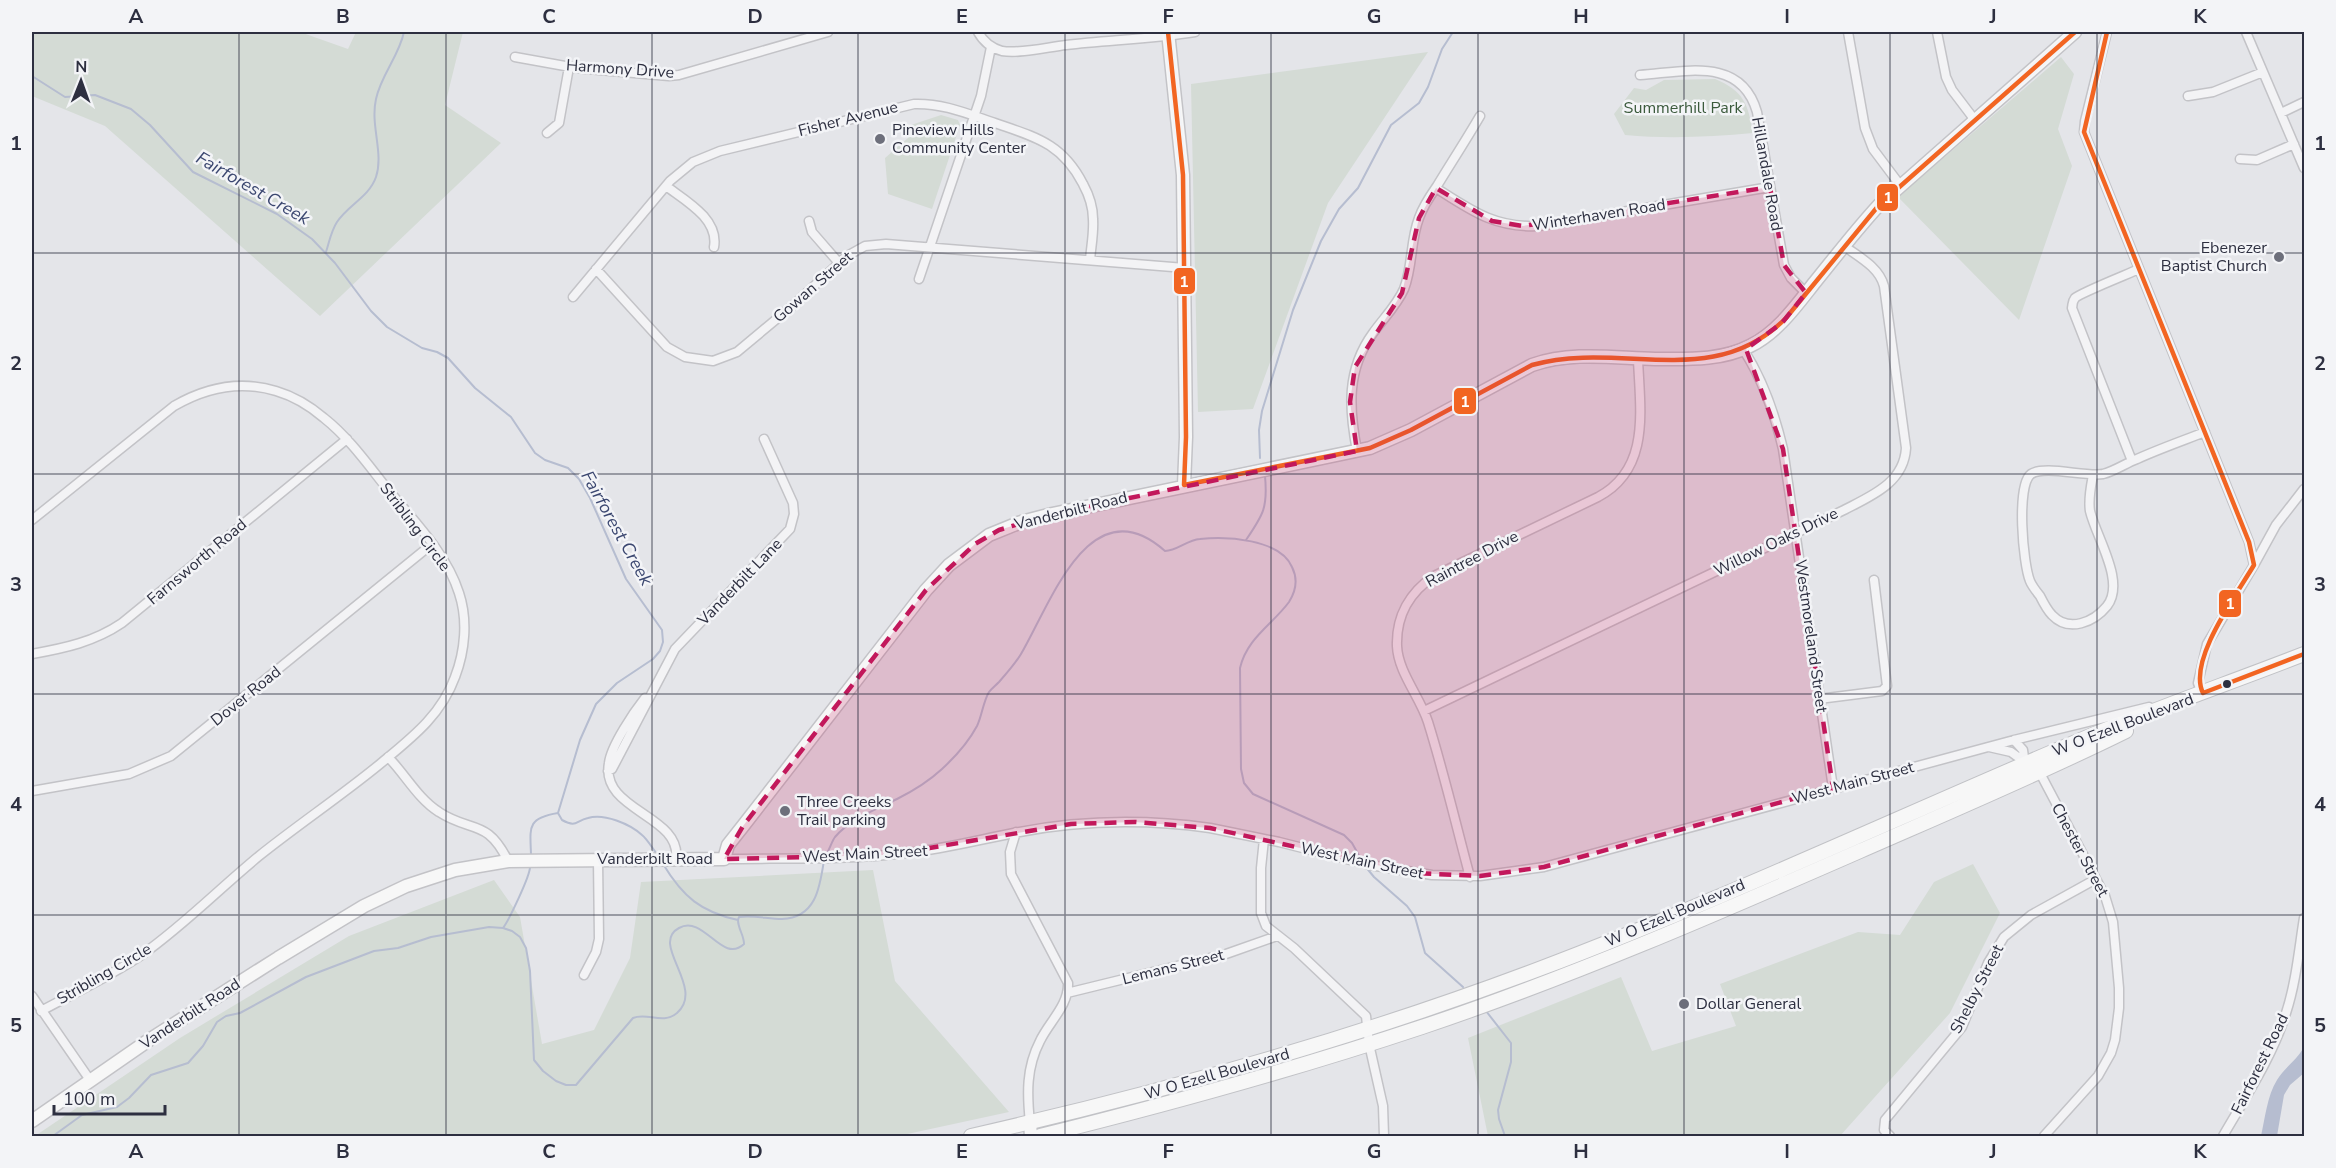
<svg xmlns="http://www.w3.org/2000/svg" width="2336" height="1168" viewBox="0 0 2336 1168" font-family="'Nunito Sans',sans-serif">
  <rect width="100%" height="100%" fill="#e4e5e9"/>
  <path fill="#d4dbd5" d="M32,32h268l48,17 8,-17h107l-18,73 56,38 -181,173 -215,-190 -73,-30z
    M1428,52l-100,151 -75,206 -55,3 -7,-328z
    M2061,57l13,17 -16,55 14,37 -53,154 -121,-123z
    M1715,79c29,12 33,25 38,54 -43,4 -85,6 -128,2l-11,-21 20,-26 12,2 18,-10z
    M941,115l17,5 2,5 -28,84 -44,-15 -3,-36 23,-20 -3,-11z
    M1973,864l27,49 -50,100 -110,123h-352l-20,-98 153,-61 31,74 84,-25 -16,-42 138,-52 42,3 34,-53z
    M873,870l22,111 114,131 -111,24h-863l145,-98 169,-102 145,-56 26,37 22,127 52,-14 36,-72 11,-76z"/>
  <path fill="#b6bdd0" d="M2304,1047v26l-14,12 -6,10 -7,41h-16c4,-17 6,-40 16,-56 7,-12 20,-20 27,-33z"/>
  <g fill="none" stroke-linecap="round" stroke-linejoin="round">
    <path stroke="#b6bdd0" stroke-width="2" d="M32,76l33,21 30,-2 36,14 19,16 43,47 84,42 35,25 23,24 36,48 16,16 35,21 15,4 11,6 27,30 36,29 24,36 10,7 23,8 11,11 11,19 36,81 36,51 1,12 -3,9 -7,8 -36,24 -21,21 -16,36 -22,73 4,7c15,8 13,1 26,-2 16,-5 42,6 54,17 6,5 10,13 15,19
      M326,252c3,-9 5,-21 11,-30 11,-17 32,-25 39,-45 8,-24 -6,-52 0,-78 5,-24 23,-43 28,-67
      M1260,458l-1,-28 3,-19 31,-101 28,-69 18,-32 19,-21 33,-63 28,-22 9,-16 14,-38 11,-17
      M1246,540c17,-25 22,-32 19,-64
      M827,853c3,-5 5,-12 8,-16 15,-18 42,-28 62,-38 16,-8 32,-18 45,-30 13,-12 27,-28 35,-43 5,-10 6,-24 12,-34 3,-4 6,-6 10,-10 8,-9 16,-18 22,-28 29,-49 69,-170 144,-103 12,0 22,-11 35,-12 26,-3 80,0 92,28 6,12 4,24 -3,35 -17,23 -42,36 -49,66l1,101 3,14 9,11 91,41 8,8 9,16
      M531,854c-1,-27 -4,-36 27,-41
      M663,864c20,33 38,48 75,56l1,-3c15,-2 29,2 43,2 34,-1 38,-32 42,-59
      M1365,866l9,11 33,29 8,11 10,36 38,34
      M503,928c6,-8 27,-52 27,-61
      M1486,1011l25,32v19l-13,48 1,9 6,17
      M53,1136l29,-21 35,-8 12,-9 22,-23 37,-12 15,-17 14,-24 9,-6 14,-3 66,-36 68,-26 24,-3 33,-11 58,-10 14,1 9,3 8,6 6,11 4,23 4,89 9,11 13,10 10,4h10l57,-67c14,-6 30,7 44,-5 29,-25 -28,-69 2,-85 25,-14 43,37 65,16 0,-9 -6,-15 -6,-24"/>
    <defs>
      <path id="street" d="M978,32c5,9 13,16 24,19 18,3 46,-4 64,-6 43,-5 86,-6 129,-13
        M1848,32l17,96 8,21 27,36
        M1937,32l9,45 6,13 22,29
        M2107,32l-22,89 -1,11 165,410 5,23 -47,79 -9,39 4,11
        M2246,32l58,136
        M515,57l61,11 93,8 10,-1 149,-43
        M1640,75c45,-3 101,-19 117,37l27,153 7,13 15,15
        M2188,96l25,-4 50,-20
        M2281,113l23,-11
        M547,133l12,-10 10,-56
        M2240,159l17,1 37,-16
        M666,186c20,15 53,33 48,61
        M1436,188c36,23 59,40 103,38l231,-39
        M809,221l3,11 27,31
        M596,269l71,78 18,10 28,4 24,-9 54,-45 56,-51 18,-10 21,-2 299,24
        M919,279l62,-183 10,-49
        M573,297l97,-116 23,-19 27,-11 194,-47c29,-1 54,10 81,19 40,14 67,20 88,61 6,11 10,22 10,35 1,14 -2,28 -3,41
        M1743,349c19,29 32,66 40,100l50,339
        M1357,451c-8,-42 -11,-81 16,-118 10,-14 24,-28 31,-44 9,-23 6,-48 15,-71 4,-12 11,-22 18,-32 14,-23 29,-46 43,-70
        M2132,461l-60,-153c1,-5 0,-6 3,-10 5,-5 53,-24 64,-29
        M2093,475c-2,11 -5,24 -3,36 6,26 36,71 17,95 -13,16 -38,27 -55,9 -5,-5 -9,-13 -12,-19 -4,-5 -8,-10 -10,-15 -7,-17 -14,-96 1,-107 14,-9 54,3 72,0 12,-3 23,-11 34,-15 22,-10 45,-18 68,-27
        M32,520l142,-114c31,-18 66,-26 102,-15 17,5 34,15 48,27 24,19 42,44 61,68 26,32 61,66 74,107 9,27 6,58 -4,84 -14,39 -45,62 -75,87 -39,32 -81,60 -121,92 -39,32 -75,69 -116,98 -32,22 -67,38 -102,57
        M2254,565l22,-40 28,-36
        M32,654c33,-6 62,-12 90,-31l225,-184
        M645,698c-11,14 -34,48 -36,65 -9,48 73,52 67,96
        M1819,699l63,-8 5,-5 -13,-106
        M1424,711l420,-201c27,-14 60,-27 62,-62l-22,-162c-5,-19 -25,-29 -40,-40
        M2014,740l9,10 2,14
        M1989,747l22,5 29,21 65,123 8,26 6,66v20l-4,32 -4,13 -13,23 -54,60
        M388,757c17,17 30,42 51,55 32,21 48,6 69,49
        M608,771l4,-2 63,-120 115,-120 4,-15 -1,-11 -29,-64
        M32,791l97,-17 42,-18 261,-212
        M1016,832l-6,20 1,22 57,109c1,22 -19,39 -28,58 -14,27 -13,53 -10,82
        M1264,839l-3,29v45l5,13 28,22 72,68 3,28 14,62 1,30
        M724,859c61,-1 123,1 183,-6 36,-4 71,-13 107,-20 65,-13 131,-14 196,-5l69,14 91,23 62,10 48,1 64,-9 470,-127 135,-33
        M1470,877c-14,-52 -26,-104 -42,-155 -8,-25 -30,-50 -31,-76 -1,-30 13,-54 37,-70l164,-79c53,-28 42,-87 40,-138
        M584,975l12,-23 3,-13 -1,-79
        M1067,993l159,-39 51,-18
        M32,996l58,84
        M1890,1136l-6,-6 1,-10 77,-93 26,-64 16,-26 27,-22 65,-36
        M2223,1136c22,-38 50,-80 63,-123 10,-30 13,-64 18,-95"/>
      <path id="secondary" d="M1168,32l15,143 3,262 -2,48
        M32,1121l117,-81 129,-82 86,-52 42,-20 49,-16 53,-9 216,-2 4,-14 15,-19 183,-236 23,-25 40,-30 32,-13 31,-8 318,-66 41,-18 121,-65c40,-14 82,-7 123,-6 31,0 66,2 95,-13 28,-14 46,-40 65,-64 21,-26 41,-52 64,-77l196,-173
        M1030,1123l1,13"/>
      <path id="primary" d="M971,1136c193,-44 383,-97 568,-167 180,-68 355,-150 532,-225 77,-33 156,-60 233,-90
        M1040,1136c129,-32 256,-67 382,-109 149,-50 294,-113 438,-176 89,-39 179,-77 266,-120"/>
    </defs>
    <use href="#street" stroke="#c3c3c7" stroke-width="11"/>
    <use href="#secondary" stroke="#c3c3c7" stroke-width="15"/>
    <use href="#primary" stroke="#c1c2c6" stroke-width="16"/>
    <use href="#street" stroke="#f3f3f5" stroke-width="8"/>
    <use href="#secondary" stroke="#f7f7f7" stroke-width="12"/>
    <use href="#primary" stroke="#f7f7f7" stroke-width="14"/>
    <defs>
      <path id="bus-1" d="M1168,32l15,143 3,262 -2,48 186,-37 41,-18 121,-65c89,-25 181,27 254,-47l93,-113 196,-173
        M2107,32l-23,100 165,410 5,23c-17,29 -67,96 -51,128l101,-39"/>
    </defs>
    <use href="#bus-1" stroke="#f3f4f7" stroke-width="9"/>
    <use href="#bus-1" stroke="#f26522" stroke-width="4.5"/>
  </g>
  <path fill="#c2185b" fill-opacity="0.2" stroke="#c2185b" stroke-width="4.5" stroke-dasharray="12 8" stroke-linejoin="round" d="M1770,187l14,78 22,28 -24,30 -36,26 37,100 50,339 -289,79 -64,9 -67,-3 -203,-45 -75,-6 -64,2 -183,31 -164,4 19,-33 183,-236 49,-46 24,-14 53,-16 305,-63 -7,-49 5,-35 47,-74 17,-75 17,-30 56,33 31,5z"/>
  <path fill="none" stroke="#2d2f40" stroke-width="1.5" stroke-opacity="0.55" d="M239,32v1104M446,32v1104M652,32v1104M858,32v1104M1065,32v1104M1271,32v1104M1478,32v1104M1684,32v1104M1890,32v1104M2097,32v1104M32,253h2272M32,474h2272M32,694h2272M32,915h2272"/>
  <g fill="#6d6f7b" stroke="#f3f4f7" stroke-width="2">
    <circle cx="880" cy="139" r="6"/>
    <circle cx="2279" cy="257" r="6"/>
    <circle cx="785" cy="811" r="6"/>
    <circle cx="1684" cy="1004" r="6"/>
  </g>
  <circle fill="#2d2f40" stroke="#f3f4f7" stroke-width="2" cx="2227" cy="684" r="5"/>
  <g text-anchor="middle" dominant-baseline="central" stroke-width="5" stroke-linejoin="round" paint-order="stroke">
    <g font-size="16" fill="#2d2f40" stroke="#f3f4f7">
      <text transform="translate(620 69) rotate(4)">Harmony Drive</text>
      <text transform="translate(848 119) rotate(-14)">Fisher Avenue</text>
      <text transform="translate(1767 174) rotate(80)">Hillandale Road</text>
      <text transform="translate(1599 215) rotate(-9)">Winterhaven Road</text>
      <text transform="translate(813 287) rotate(-41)">Gowan Street</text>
      <text transform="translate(1071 511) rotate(-14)">Vanderbilt Road</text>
      <text transform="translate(415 527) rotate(53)">Stribling Circle</text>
      <text transform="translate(1776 542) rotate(-26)">Willow Oaks Drive</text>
      <text transform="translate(1472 559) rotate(-28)">Raintree Drive</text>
      <text transform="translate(197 562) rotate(-40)">Farnsworth Road</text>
      <text transform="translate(740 582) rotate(-46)">Vanderbilt Lane</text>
      <text transform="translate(1811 636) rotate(82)">Westmoreland Street</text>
      <text transform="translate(246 696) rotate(-39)">Dover Road</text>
      <text transform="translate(2123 725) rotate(-21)">W O Ezell Boulevard</text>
      <text transform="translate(1853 783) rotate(-15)">West Main Street</text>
      <text transform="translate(2080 850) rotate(62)">Chester Street</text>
      <text transform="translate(865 854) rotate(-3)">West Main Street</text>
      <text x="655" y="859">Vanderbilt Road</text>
      <text transform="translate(1362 861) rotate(12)">West Main Street</text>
      <text transform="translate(1675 913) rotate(-23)">W O Ezell Boulevard</text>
      <text transform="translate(1173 967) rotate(-14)">Lemans Street</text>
      <text transform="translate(104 974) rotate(-30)">Stribling Circle</text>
      <text transform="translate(1977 989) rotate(-63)">Shelby Street</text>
      <text transform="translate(190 1014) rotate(-33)">Vanderbilt Road</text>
      <text transform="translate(2260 1064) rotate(-64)">Fairforest Road</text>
      <text transform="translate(1217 1074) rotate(-16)">W O Ezell Boulevard</text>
    </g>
    <g font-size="16" fill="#3b5a3c" stroke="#f3f4f7">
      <text x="1683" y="108">Summerhill Park</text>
    </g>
    <g font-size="16" fill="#2d2f40" stroke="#f3f4f7" text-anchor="start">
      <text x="892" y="130">Pineview Hills<tspan x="892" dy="18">Community Center</tspan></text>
      <text x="2267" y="248" text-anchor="end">Ebenezer<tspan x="2267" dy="18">Baptist Church</tspan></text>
      <text x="797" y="802">Three Creeks<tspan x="797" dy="18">Trail parking</tspan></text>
      <text x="1696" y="1004">Dollar General</text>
    </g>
    <g font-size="18" font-style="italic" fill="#3b4770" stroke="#f3f4f7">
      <text transform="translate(253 188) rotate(30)">Fairforest Creek</text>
      <text transform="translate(617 528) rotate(61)">Fairforest Creek</text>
    </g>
  </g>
  <g stroke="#f3f4f7" stroke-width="2">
    <rect x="1876" y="183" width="23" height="29" rx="6" fill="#f26522"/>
    <rect x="1173" y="267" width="23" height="28" rx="6" fill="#f26522"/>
    <rect x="1453" y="387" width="24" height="28" rx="6" fill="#f26522"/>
    <rect x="2218" y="589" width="24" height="29" rx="6" fill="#f26522"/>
  </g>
  <g font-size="16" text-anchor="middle" font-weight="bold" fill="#fff">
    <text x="1888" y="203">1</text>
    <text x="1184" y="287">1</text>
    <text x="1465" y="407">1</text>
    <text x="2230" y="609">1</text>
  </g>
  <rect width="2336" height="1168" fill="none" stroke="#f3f4f7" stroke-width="66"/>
  <g transform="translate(81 81) rotate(1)" stroke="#f3f4f7" stroke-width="4.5" paint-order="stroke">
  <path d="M0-4.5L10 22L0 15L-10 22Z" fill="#2d2f40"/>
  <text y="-9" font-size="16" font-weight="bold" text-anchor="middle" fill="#2d2f40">N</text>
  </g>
  <path d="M54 1105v9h111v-9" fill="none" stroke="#2d2f40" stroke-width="3"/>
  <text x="63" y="1105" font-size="18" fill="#2d2f40" stroke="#f3f4f7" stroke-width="4.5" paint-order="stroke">100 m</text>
  <rect x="33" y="33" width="2270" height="1102" fill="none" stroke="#2d2f40" stroke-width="2"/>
  <g font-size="20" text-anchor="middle" font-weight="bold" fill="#2d2f40">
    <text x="136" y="23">A</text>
    <text x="343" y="23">B</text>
    <text x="549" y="23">C</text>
    <text x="755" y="23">D</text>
    <text x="962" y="23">E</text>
    <text x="1168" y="23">F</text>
    <text x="1374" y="23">G</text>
    <text x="1581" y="23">H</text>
    <text x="1787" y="23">I</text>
    <text x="1993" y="23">J</text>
    <text x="2200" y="23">K</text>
    <text x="16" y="150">1</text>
    <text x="2320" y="150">1</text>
    <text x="16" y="370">2</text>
    <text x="2320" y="370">2</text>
    <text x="16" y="591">3</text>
    <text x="2320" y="591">3</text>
    <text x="16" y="811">4</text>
    <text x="2320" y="811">4</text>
    <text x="16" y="1032">5</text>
    <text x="2320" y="1032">5</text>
    <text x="136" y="1158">A</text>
    <text x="343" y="1158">B</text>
    <text x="549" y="1158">C</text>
    <text x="755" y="1158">D</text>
    <text x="962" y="1158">E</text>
    <text x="1168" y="1158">F</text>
    <text x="1374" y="1158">G</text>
    <text x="1581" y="1158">H</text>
    <text x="1787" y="1158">I</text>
    <text x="1993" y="1158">J</text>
    <text x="2200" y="1158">K</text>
  </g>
</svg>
